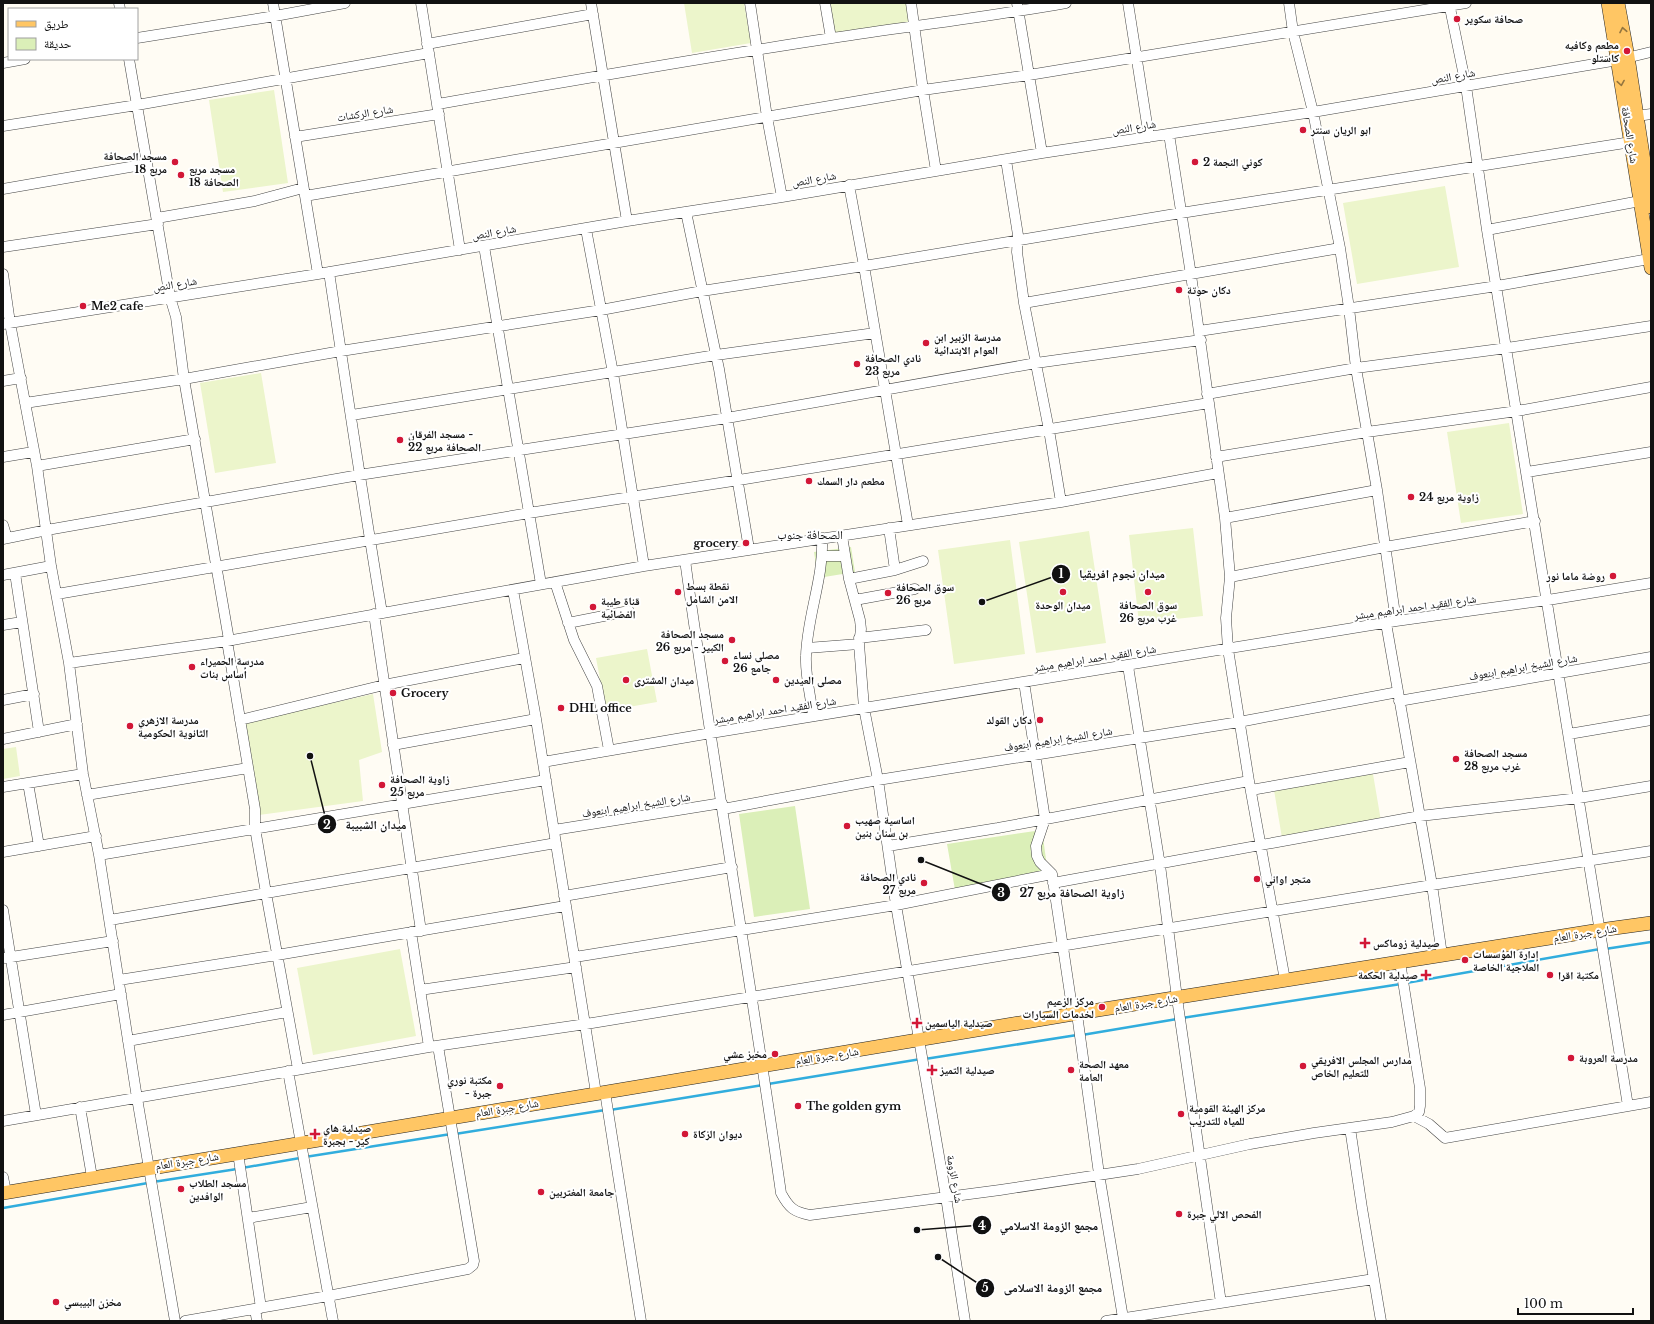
<svg xmlns="http://www.w3.org/2000/svg" width="1654" height="1324" viewBox="0 0 1654 1324" font-family="'Libre Baskerville','Noto Naskh Arabic',serif">
  <rect width="100%" height="100%" fill="#fffcf4"/>
  <path fill="#dbefb8" d="M851,547l4,25 -37,6 -4,-26z
    M795,806l15,103 -56,8 -15,-103z
    M1042,830l6,44 -93,16 -8,-46z"/>
  <path fill="#ecf5cb" d="M684,3h60l7,40 -59,10z
    M827,3h83l4,25 -81,12z
    M274,90l14,93 -65,9 -14,-92z
    M1445,186l14,81 -102,17 -14,-81z
    M261,373l15,90 -61,10 -15,-90z
    M1509,423l14,91 -62,9 -14,-91z
    M1193,528l10,88 -64,7 -10,-88z
    M1089,531l17,112 -70,10 -17,-111z
    M1010,540l15,114 -71,10 -16,-114z
    M647,649l10,53 -51,9 -10,-53z
    M373,694l9,58 -23,8 4,41 -104,14 -15,-92z
    M16,747l4,29 -17,3v-30z
    M1373,774l8,47 -99,17 -8,-48z
    M400,949l16,87 -103,19 -16,-87z"/>
  <g fill="none" stroke-linecap="round" stroke-linejoin="round">
    <path stroke="#31addd" stroke-width="2.5" d="M1605,949l46,-7
      M1406,983l194,-34
      M1182,1018l219,-34
      M1082,1035l95,-16
      M925,1059l152,-24
      M768,1084l153,-25
      M610,1110l153,-25
      M455,1134l150,-24
      M305,1157l146,-23
      M242,1168l58,-10
      M153,1182l84,-13
      M3,1208l145,-25"/>
    <defs>
      <path id="minor" d="M119,3l1,6
        M273,3l45,271
        M421,3l39,247
        M591,3l36,218
        M750,3l17,114 15,80
        M825,3l6,35
        M911,3l12,87 13,81
        M1017,3l25,150
        M1128,3l21,134
        M1289,3l4,29 20,80 27,136 9,60 7,60 21,122 19,131
        M1449,3l17,83 21,144 141,876
        M137,38l138,-22 70,-13
        M427,44l166,-30
        M129,59l41,238 6,20 8,62 45,261
        M3,63l22,-4
        M438,104c131,-23 262,-46 394,-66 78,-12 156,-21 234,-35
        M1637,116l14,-2
        M3,126l134,-21 292,-52
        M1169,134l22,141 34,243 5,59 -4,41 2,31 21,132 36,199
        M295,137l144,-23
        M1006,160l12,75 -1,17 7,51 25,127 12,72
        M849,185l15,81 44,259
        M3,189l144,-25
        M305,196l618,-106 106,-15 437,-72
        M686,212l33,157 30,180
        M157,218l98,-17 48,-13
        M586,229l27,144 31,193
        M1487,230l153,-29
        M484,246l57,338
        M3,247l155,-23
        M329,272c17,114 34,227 53,341
        M3,274l7,49 27,143 14,100 18,97 14,111 16,81 38,243 38,223
        M1024,303l316,-55
        M3,324l315,-50 309,-53 155,-24 260,-44 271,-41 305,-52 33,-8
        M1199,331l298,-45 152,-27
        M3,381l18,-3
        M1207,394l149,-26 151,-20 144,-22
        M25,403l159,-24 157,-28 260,-41 101,-19 162,-25 317,-53 450,-71
        M352,415l364,-60 159,-22
        M3,457l30,-5
        M1216,457l151,-25 150,-21 134,-24
        M37,466l158,-27
        M1527,472l124,-20
        M1225,518l152,-28
        M3,525l4,13
        M889,528l6,42
        M842,536l7,43 11,41 1,9 -2,15 5,64 14,72 18,125 50,292 19,124
        M3,539l44,-9 312,-55 368,-57 309,-55 165,-23
        M823,556h21
        M685,560c29,211 66,421 96,633 8,15 13,19 29,22l190,-25 138,-21 112,-25 64,-11 78,-11 22,-6 5,-4 1,-6v-18l-20,-126
        M15,573l24,159
        M3,575l48,-9
        M1230,577l155,-30 150,-26
        M849,579l46,-9 28,-9
        M555,582l19,58 23,46 12,64
        M513,590l23,129 60,374
        M57,594l472,-81 210,-33 470,-77
        M855,600l60,-11
        M374,614l47,317
        M568,623l61,-12
        M1386,623l46,262 10,70
        M3,625l19,-3
        M859,638l67,-8
        M227,641l28,168v19l11,65 32,176
        M807,648l52,-4
        M69,663l158,-22 417,-75 417,-64 157,-29
        M1128,666l32,199 17,133 44,305
        M1024,682l21,137 -9,27 1,10 3,6 12,12 21,140
        M3,700l31,-6
        M1399,701l252,-44
        M813,716c-2,-19 -8,-40 -7,-60 1,-40 18,-78 16,-118
        M240,720l144,-35 140,-27
        M1569,734l82,-14
        M3,739l74,-15
        M393,745l143,-26
        M543,762l168,-29 685,-112 152,-21 103,-17
        M28,783l11,63
        M3,787l80,-13
        M1251,790l159,-28
        M87,795l161,-27
        M723,809l155,-29 361,-58 159,-30
        M554,830l168,-27
        M888,846l110,-18 251,-47
        M3,852l93,-16
        M99,855l447,-75
        M1053,883l367,-67 159,-18 72,-12
        M564,896l168,-29
        M3,910l33,205
        M110,920l446,-77
        M411,932l18,115
        M575,957l321,-52 156,-31
        M5,958l108,-17
        M119,980l158,-25 288,-49
        M420,990l156,-23
        M1077,1014l22,160 24,144
        M3,1015l118,-21
        M128,1041l159,-29
        M288,1071l45,250
        M605,1092l36,229
        M80,1107l12,70
        M1414,1116l15,8 16,14 206,-36
        M3,1121l426,-74 157,-23 846,-139 219,-34
        M1350,1128l12,80 19,113
        M238,1153l23,155
        M3,1177l3,15
        M248,1218l64,-11
        M255,1309l2,12
        M185,1321l143,-25 140,-27 5,-4 1,-4 -36,-215
        M1106,1321l268,-42"/>
      <path id="major" d="M1608,3l43,265
        M1618,3l10,54 23,150
        M3,1193l1070,-179 527,-84 51,-7"/>
    </defs>
    <use href="#minor" stroke="#444" stroke-width="11"/>
    <use href="#major" stroke="#222" stroke-width="14"/>
    <use href="#minor" stroke="#fff" stroke-width="10"/>
    <use href="#major" stroke="#ffc664" stroke-width="13"/>
  </g>
  <defs><path id="oneway-chevron" d="M-2-3.5L2.5 0L-2 3.5" fill="none" stroke-width="1.6" stroke-linecap="round" stroke-linejoin="round"/></defs>
  <g stroke="#94753f">
    <use href="#oneway-chevron" transform="translate(1623 30) rotate(-101)"/>
    <use href="#oneway-chevron" transform="translate(1621 83) rotate(81)"/>
  </g>
  <g fill="#d21737" stroke="#fff" stroke-width="1.5">
    <circle cx="1457" cy="19" r="4"/>
    <circle cx="1627" cy="51" r="4"/>
    <circle cx="1303" cy="130" r="4"/>
    <circle cx="175" cy="162" r="4"/>
    <circle cx="1195" cy="162" r="4"/>
    <circle cx="181" cy="175" r="4"/>
    <circle cx="1179" cy="290" r="4"/>
    <circle cx="83" cy="306" r="4"/>
    <circle cx="926" cy="343" r="4"/>
    <circle cx="857" cy="364" r="4"/>
    <circle cx="400" cy="440" r="4"/>
    <circle cx="809" cy="481" r="4"/>
    <circle cx="1411" cy="497" r="4"/>
    <circle cx="746" cy="543" r="4"/>
    <circle cx="1613" cy="576" r="4"/>
    <circle cx="678" cy="592" r="4"/>
    <circle cx="1063" cy="592" r="4"/>
    <circle cx="1148" cy="592" r="4"/>
    <circle cx="888" cy="593" r="4"/>
    <circle cx="593" cy="607" r="4"/>
    <circle cx="732" cy="640" r="4"/>
    <circle cx="725" cy="661" r="4"/>
    <circle cx="192" cy="667" r="4"/>
    <circle cx="626" cy="680" r="4"/>
    <circle cx="776" cy="680" r="4"/>
    <circle cx="393" cy="693" r="4"/>
    <circle cx="561" cy="708" r="4"/>
    <circle cx="1040" cy="720" r="4"/>
    <circle cx="130" cy="726" r="4"/>
    <circle cx="1456" cy="759" r="4"/>
    <circle cx="382" cy="785" r="4"/>
    <circle cx="847" cy="826" r="4"/>
    <circle cx="1257" cy="879" r="4"/>
    <circle cx="924" cy="883" r="4"/>
    <path d="M1363 937h4v4h4v4h-4v4h-4v-4h-4v-4h4z"/>
    <circle cx="1465" cy="960" r="4"/>
    <path d="M1424 969h4v4h4v4h-4v4h-4v-4h-4v-4h4z"/>
    <circle cx="1550" cy="975" r="4"/>
    <circle cx="1102" cy="1007" r="4"/>
    <path d="M915 1017h4v4h4v4h-4v4h-4v-4h-4v-4h4z"/>
    <circle cx="775" cy="1054" r="4"/>
    <circle cx="1571" cy="1058" r="4"/>
    <circle cx="1303" cy="1066" r="4"/>
    <path d="M930 1064h4v4h4v4h-4v4h-4v-4h-4v-4h4z"/>
    <circle cx="1071" cy="1070" r="4"/>
    <circle cx="500" cy="1086" r="4"/>
    <circle cx="798" cy="1106" r="4"/>
    <circle cx="1181" cy="1114" r="4"/>
    <path d="M313 1128h4v4h4v4h-4v4h-4v-4h-4v-4h4z"/>
    <circle cx="685" cy="1134" r="4"/>
    <circle cx="181" cy="1189" r="4"/>
    <circle cx="541" cy="1192" r="4"/>
    <circle cx="1179" cy="1214" r="4"/>
    <circle cx="56" cy="1302" r="4"/>
  </g>
  <g text-anchor="middle" dominant-baseline="central" stroke-width="4" stroke-linejoin="round" paint-order="stroke">
    <g font-size="11" font-weight="bold" fill="#111" stroke="#fff" text-anchor="start">
      <text x="1465" y="19">صحافة سكوير</text>
      <text x="1619" y="45" text-anchor="end">مطعم وكافيه<tspan x="1619" dy="13">كاستلو</tspan></text>
      <text x="1311" y="130">ابو الريان سنتر</text>
      <text x="167" y="156" text-anchor="end">مسجد الصحافة<tspan x="167" dy="13">مربع 18</tspan></text>
      <text x="1203" y="162">كوني النجمة 2</text>
      <text x="189" y="169">مسجد مربع<tspan x="189" dy="13">18 الصحافة</tspan></text>
      <text x="1187" y="290">دكان حوتة</text>
      <text x="91" y="306">Me2 cafe</text>
      <text x="934" y="337">مدرسة الزبير ابن<tspan x="934" dy="13">العوام الابتدائية</tspan></text>
      <text x="865" y="358">نادي الصحافة<tspan x="865" dy="13">مربع 23</tspan></text>
      <text x="408" y="434">مسجد الفرقان -<tspan x="408" dy="13">الصحافة مربع 22</tspan></text>
      <text x="817" y="481">مطعم دار السمك</text>
      <text x="1419" y="497">زاوية مربع 24</text>
      <text x="738" y="543" text-anchor="end">grocery</text>
      <text x="1605" y="576" text-anchor="end">روضة ماما نور</text>
      <text x="686" y="586">نقطة بسط<tspan x="686" dy="13">الامن الشامل</tspan></text>
      <text x="896" y="587">سوق الصحافة<tspan x="896" dy="13">مربع 26</tspan></text>
      <text x="601" y="601">قناة طيبة<tspan x="601" dy="13">الفضائية</tspan></text>
      <text x="1063" y="605" text-anchor="middle">ميدان الوحدة</text>
      <text x="1148" y="605" text-anchor="middle">سوق الصحافة<tspan x="1148" dy="13">غرب مربع 26</tspan></text>
      <text x="724" y="634" text-anchor="end">مسجد الصحافة<tspan x="724" dy="13">الكبير - مربع 26</tspan></text>
      <text x="733" y="655">مصلى نساء<tspan x="733" dy="13">جامع 26</tspan></text>
      <text x="200" y="661">مدرسة الحميراء<tspan x="200" dy="13">أساس بنات</tspan></text>
      <text x="634" y="680">ميدان المشترى</text>
      <text x="784" y="680">مصلى العيدين</text>
      <text x="401" y="693">Grocery</text>
      <text x="569" y="708">DHL office</text>
      <text x="138" y="720">مدرسة الازهري<tspan x="138" dy="13">الثانوية الحكومية</tspan></text>
      <text x="1032" y="720" text-anchor="end">دكان القولد</text>
      <text x="1464" y="753">مسجد الصحافة<tspan x="1464" dy="13">غرب مربع 28</tspan></text>
      <text x="390" y="779">زاوية الصحافة<tspan x="390" dy="13">مربع 25</tspan></text>
      <text x="855" y="820">اساسية صهيب<tspan x="855" dy="13">بن سنان بنين</tspan></text>
      <text x="916" y="877" text-anchor="end">نادي الصحافة<tspan x="916" dy="13">مربع 27</tspan></text>
      <text x="1265" y="879">متجر اواني</text>
      <text x="1373" y="943">صيدلية زوماكس</text>
      <text x="1473" y="954">إدارة المؤسسات<tspan x="1473" dy="13">العلاجية الخاصة</tspan></text>
      <text x="1418" y="975" text-anchor="end">صيدلية الحكمة</text>
      <text x="1558" y="975">مكتبة اقرا</text>
      <text x="1094" y="1001" text-anchor="end">مركز الزعيم<tspan x="1094" dy="13">لخدمات السيارات</tspan></text>
      <text x="925" y="1023">صيدلية الياسمين</text>
      <text x="767" y="1054" text-anchor="end">مخبز عشي</text>
      <text x="1579" y="1058">مدرسة العروبة</text>
      <text x="1311" y="1060">مدارس المجلس الافريقي<tspan x="1311" dy="13">للتعليم الخاص</tspan></text>
      <text x="1079" y="1064">معهد الصحة<tspan x="1079" dy="13">العامة</tspan></text>
      <text x="940" y="1070">صيدلية التميز</text>
      <text x="492" y="1080" text-anchor="end">مكتبة نوري<tspan x="492" dy="13">- جبرة</tspan></text>
      <text x="806" y="1106">The golden gym</text>
      <text x="1189" y="1108">مركز الهيئة القومية<tspan x="1189" dy="13">للمياه للتدريب</tspan></text>
      <text x="323" y="1128">صيدلية هاي<tspan x="323" dy="13">كير - بجبرة</tspan></text>
      <text x="693" y="1134">ديوان الزكاة</text>
      <text x="189" y="1183">مسجد الطلاب<tspan x="189" dy="13">الوافدين</tspan></text>
      <text x="549" y="1192">جامعة المغتربين</text>
      <text x="1187" y="1214">الفحص الالي جبرة</text>
      <text x="64" y="1302">مخزن البيبسي</text>
    </g>
    <g font-size="11" fill="#111" stroke="#fff">
      <text transform="translate(1453 76) rotate(-10)">شارع النص</text>
      <text transform="translate(365 113) rotate(-9)">شارع الركشات</text>
      <text transform="translate(1134 127) rotate(-9)">شارع النص</text>
      <text transform="translate(1630 135) rotate(81)">شارع الصحافة</text>
      <text transform="translate(814 179) rotate(-10)">شارع النص</text>
      <text transform="translate(494 232) rotate(-10)">شارع النص</text>
      <text transform="translate(175 284) rotate(-9)">شارع النص</text>
      <text transform="translate(1415 607) rotate(-8)">شارع الفقيد احمد ابراهيم مبشر</text>
      <text transform="translate(1095 658) rotate(-9)">شارع الفقيد احمد ابراهيم مبشر</text>
      <text transform="translate(1523 667) rotate(-10)">شارع الشيخ ابراهيم ابنعوف</text>
      <text transform="translate(775 710) rotate(-9)">شارع الفقيد احمد ابراهيم مبشر</text>
      <text transform="translate(1058 739) rotate(-9)">شارع الشيخ ابراهيم ابنعوف</text>
      <text transform="translate(636 805) rotate(-9)">شارع الشيخ ابراهيم ابنعوف</text>
      <text transform="translate(1585 933) rotate(-9)">شارع جبرة العام</text>
      <text transform="translate(1146 1003) rotate(-9)">شارع جبرة العام</text>
      <text transform="translate(827 1056) rotate(-9)">شارع جبرة العام</text>
      <text transform="translate(507 1108) rotate(-10)">شارع جبرة العام</text>
      <text transform="translate(187 1161) rotate(-9)">شارع جبرة العام</text>
      <text transform="translate(955 1179) rotate(80)">شارع الزومة</text>
    </g>
    <g font-size="12" fill="#111" stroke="#fff">
      <text x="810" y="534">الصحافة جنوب</text>
    </g>
  </g>
  <path fill="none" stroke="#111" stroke-width="1.5" d="M982 602L1061 574M310 756L327 824M921 860L1001 892M917 1230L982 1225M938 1257L985 1288"/>
  <g fill="#111" stroke="#fff" stroke-width="1.5">
    <circle cx="982" cy="602" r="4"/>
    <circle cx="310" cy="756" r="4"/>
    <circle cx="921" cy="860" r="4"/>
    <circle cx="917" cy="1230" r="4"/>
    <circle cx="938" cy="1257" r="4"/>
    <circle cx="1061" cy="574" r="10"/>
    <circle cx="327" cy="824" r="10"/>
    <circle cx="1001" cy="892" r="10"/>
    <circle cx="982" cy="1225" r="10"/>
    <circle cx="985" cy="1288" r="10"/>
  </g>
  <g font-size="12" text-anchor="middle" font-weight="bold" fill="#fff">
    <text x="1061" y="578">1</text>
    <text x="327" y="829">2</text>
    <text x="1001" y="897">3</text>
    <text x="982" y="1230">4</text>
    <text x="985" y="1292">5</text>
  </g>
  <g font-size="12" text-anchor="middle" font-weight="bold" fill="#111" stroke="#fff" stroke-width="4" stroke-linejoin="round" paint-order="stroke">
    <text x="1122" y="578">ميدان نجوم افريقيا</text>
    <text x="376" y="829">ميدان الشبيبة</text>
    <text x="1072" y="897">زاوية الصحافة مربع 27</text>
    <text x="1049" y="1230">مجمع الزومة الاسلامي</text>
    <text x="1053" y="1292">مجمع الزومة الاسلامى</text>
  </g>
  <rect width="1654" height="1324" fill="none" stroke="#111111" stroke-width="8"/>
  <rect x="8" y="8" width="130" height="52" fill="#ffffff" stroke="#a0a0a0"/>
  <rect x="16" y="21" width="20" height="6" fill="#ffc664" stroke="#a0a0a0"/>
  <text x="44" y="28" font-size="12" fill="#111111">طريق</text>
  <rect x="16" y="38" width="20" height="12" fill="#dbefb8" stroke="#a0a0a0"/>
  <text x="44" y="48" font-size="12" fill="#111111">حديقة</text>
  <path d="M1518 1308v6h115v-6" fill="none" stroke="#111111" stroke-width="2"/>
  <text x="1524" y="1308" font-size="12" fill="#111111" stroke="#ffffff" stroke-width="3" paint-order="stroke">100 m</text>
</svg>
